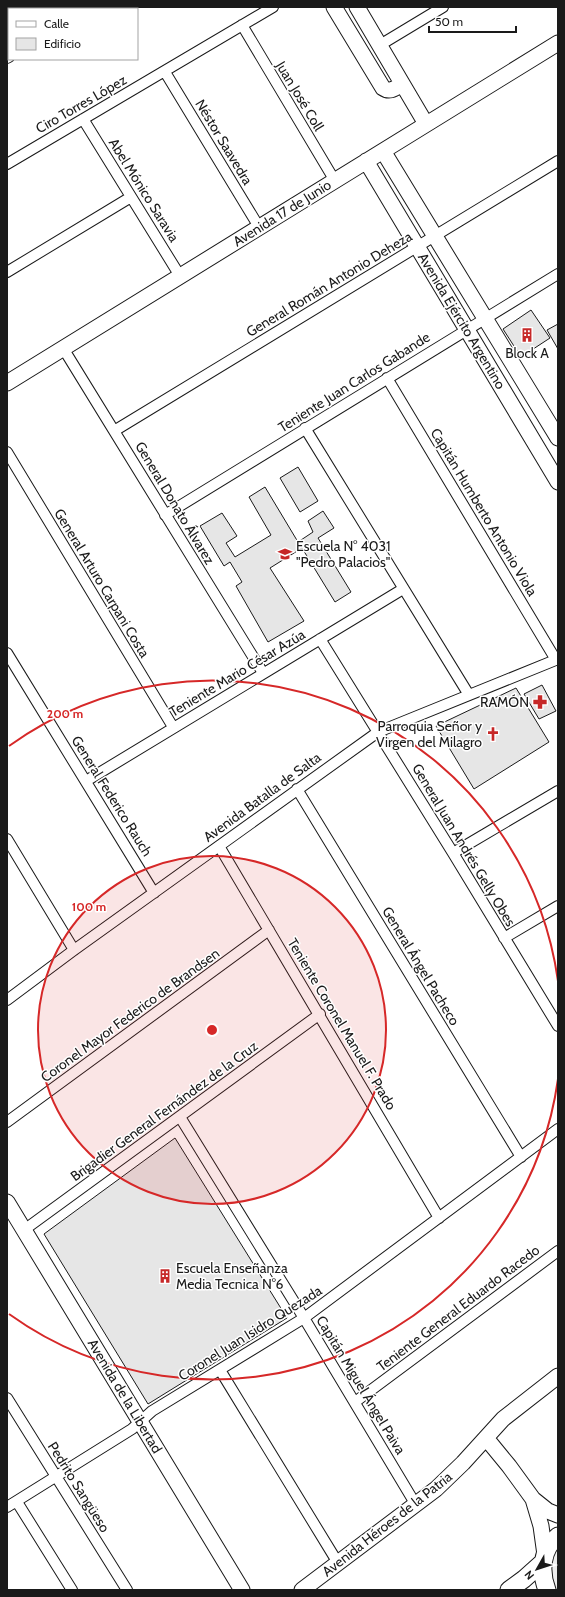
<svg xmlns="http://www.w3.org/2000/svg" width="565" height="1597" viewBox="0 0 565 1597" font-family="Cabin,sans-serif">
  <rect width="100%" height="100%" fill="#fff"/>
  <path fill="#ededed" stroke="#6a6a6a" d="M558,1540v50h-9v-39z"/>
  <path fill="#e6e6e6" stroke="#1a1a1a" d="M531,310l19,28 -29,19 -18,-28z
    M558,324v25l-11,-19z
    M298,467l20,34 -18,11 -20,-34z
    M265,487l33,55 15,-10 -5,-11 15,-10 11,17 -16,10 33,54 -16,10 -33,-54 -32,20 34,53 -36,21 -32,-56 6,-4 -12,-20 -6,4 -24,-40 22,-13 15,23 -11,7 9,14 36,-22 -22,-38z
    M542,685l14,26 -17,8 -15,-25z
    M516,688l33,54 -75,47 -38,-63z
    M175,1138l112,180 -139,86 -104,-170z"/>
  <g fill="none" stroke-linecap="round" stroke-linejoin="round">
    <defs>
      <path id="street" d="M87,9l3,-2
        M242,25l93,156
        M380,45l63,-38
        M7,58l2,-1
        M165,72l94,155
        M83,119l97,157
        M7,164l266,-157
        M7,272l124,-75
        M63,348l200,325
        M387,378l169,282
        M305,428l164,267
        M114,431l444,-270
        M7,452l166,275
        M165,515l393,-241
        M320,639l133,214 105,173
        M7,653l147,240
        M86,781l317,-192
        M297,789l224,368
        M7,839l67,111
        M219,846l220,372
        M453,853l105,-62
        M504,938l54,-32
        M7,1000l67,-50 304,-218 180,-73
        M180,1117l124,201 112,187
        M7,1122l262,-192
        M24,1230l296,-216
        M220,1370l118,193
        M7,1398l120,192
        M355,1402l203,-151
        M17,1502l55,88
        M7,1507l125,-78 20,-18 152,-93 254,-189"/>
      <path id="secondary" d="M334,7l49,81c7,5 12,0 19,-4
        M357,7l69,117
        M383,151l175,287
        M366,161l192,321
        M7,383l551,-340
        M7,1202l235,388
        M486,1438l23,28 24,33 8,27 4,29
        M533,1499l15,12 10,4
        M302,1590l134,-101 27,-26 40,-44 55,-43"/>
      <path id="primary" d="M509,1590l15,-11 19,-17
        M547,1590c-7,-18 -6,-41 11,-54"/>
    </defs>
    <use href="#street" stroke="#1a1a1a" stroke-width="12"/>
    <use href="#secondary" stroke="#1a1a1a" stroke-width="17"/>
    <use href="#primary" stroke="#1a1a1a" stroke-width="19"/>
    <use href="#street" stroke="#fff" stroke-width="10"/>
    <use href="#secondary" stroke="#fff" stroke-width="15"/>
    <use href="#primary" stroke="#fff" stroke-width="17"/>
  </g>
  <circle cx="212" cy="1030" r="174" fill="#d62828" fill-opacity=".12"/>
  <g fill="none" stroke="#d62828" stroke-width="2">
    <circle cx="212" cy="1030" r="174"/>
    <path d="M558 1079A349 349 0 0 1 9 1314M9 746A349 349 0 0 1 558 981"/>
  </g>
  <defs>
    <symbol id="building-bare" viewBox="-9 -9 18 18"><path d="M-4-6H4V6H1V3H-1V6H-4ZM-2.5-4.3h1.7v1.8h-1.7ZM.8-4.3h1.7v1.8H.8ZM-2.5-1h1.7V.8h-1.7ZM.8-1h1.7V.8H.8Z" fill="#c62828" stroke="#fff" stroke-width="2.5" paint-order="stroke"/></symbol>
    <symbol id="school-bare" viewBox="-9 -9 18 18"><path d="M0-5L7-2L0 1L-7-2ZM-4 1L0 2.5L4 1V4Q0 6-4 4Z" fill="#c62828" stroke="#fff" stroke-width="2.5" paint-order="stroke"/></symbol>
    <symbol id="pharmacy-bare" viewBox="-9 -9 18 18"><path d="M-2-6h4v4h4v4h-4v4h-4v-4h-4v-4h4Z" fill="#c62828" stroke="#fff" stroke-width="2.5" paint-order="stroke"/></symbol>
    <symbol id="church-bare" viewBox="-9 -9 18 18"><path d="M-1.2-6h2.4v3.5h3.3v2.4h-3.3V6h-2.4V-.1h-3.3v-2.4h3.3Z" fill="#c62828" stroke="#fff" stroke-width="2.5" paint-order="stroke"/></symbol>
  </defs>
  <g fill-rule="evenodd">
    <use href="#building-bare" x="517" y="325" width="20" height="20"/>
    <use href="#school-bare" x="275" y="544" width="20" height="20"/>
    <use href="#pharmacy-bare" x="530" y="692" width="20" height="20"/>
    <use href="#church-bare" x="483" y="724" width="20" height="20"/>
    <use href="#building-bare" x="155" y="1266" width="20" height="20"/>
  </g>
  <g text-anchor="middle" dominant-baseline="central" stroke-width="3" stroke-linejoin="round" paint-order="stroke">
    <g font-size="14" fill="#1a1a1a" stroke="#fff">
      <text transform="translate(300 96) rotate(59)">Juan José Coll</text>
      <text transform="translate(81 104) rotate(-30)">Ciro Torres López</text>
      <text transform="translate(224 142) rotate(59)">Néstor Saavedra</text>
      <text transform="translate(144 190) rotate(58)">Abel Mónico Saravia</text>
      <text transform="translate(282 213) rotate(-32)">Avenida 17 de Junio</text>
      <text transform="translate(329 284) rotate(-31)">General Román Antonio Deheza</text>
      <text transform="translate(462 321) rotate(59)">Avenida Ejército Argentino</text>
      <text transform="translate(354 382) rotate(-32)">Teniente Juan Carlos Gabande</text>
      <text transform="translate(175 503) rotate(59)">General Donato Álvarez</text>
      <text transform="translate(484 512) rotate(59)">Capitán Humberto Antonio Viola</text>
      <text transform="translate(102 583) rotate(59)">General Arturo Carpani Costa</text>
      <text transform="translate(237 673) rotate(-31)">Teniente Mario César Azúa</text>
      <text transform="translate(112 796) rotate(58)">General Federico Rauch</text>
      <text transform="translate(262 797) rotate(-36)">Avenida Batalla de Salta</text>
      <text transform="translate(464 845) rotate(59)">General Juan Andrés Gelly Obes</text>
      <text transform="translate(421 966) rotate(59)">General Ángel Pacheco</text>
      <text transform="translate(130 1015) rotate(-36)">Coronel Mayor Federico de Brandsen</text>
      <text transform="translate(342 1024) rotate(59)">Teniente Coronel Manuel F. Prado</text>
      <text transform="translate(164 1111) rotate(-36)">Brigadier General Fernández de la Cruz</text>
      <text transform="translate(458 1308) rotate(-37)">Teniente General Eduardo Racedo</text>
      <text transform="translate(250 1333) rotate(-32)">Coronel Juan Isidro Quezada</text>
      <text transform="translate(361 1385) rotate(59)">Capitán Miguel Ángel Paiva</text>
      <text transform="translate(125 1396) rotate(59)">Avenida de la Libertad</text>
      <text transform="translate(79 1487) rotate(58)">Pedrito Sangüeso</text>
      <text transform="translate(387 1524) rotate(-38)">Avenida Héroes de la Patria</text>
    </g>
    <g font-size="14" fill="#1a1a1a" stroke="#fff" text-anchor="start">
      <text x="527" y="353" text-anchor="middle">Block A</text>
      <text x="296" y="546">Escuela N° 4031<tspan x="296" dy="16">"Pedro Palacios"</tspan></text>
      <text x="529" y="702" text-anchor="end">RAMÓN</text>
      <text x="482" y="726" text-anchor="end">Parroquia Señor y<tspan x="482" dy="16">Virgen del Milagro</tspan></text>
      <text x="176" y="1268">Escuela Enseñanza<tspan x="176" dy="16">Media Tecnica N°6</tspan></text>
    </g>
  </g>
  <circle cx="212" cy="1030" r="6" fill="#d62828" stroke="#fff" stroke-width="2"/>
  <g font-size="12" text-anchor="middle" font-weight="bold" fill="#d62828" stroke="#fff" stroke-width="3" stroke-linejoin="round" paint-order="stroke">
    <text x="65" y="718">200 m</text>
    <text x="89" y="911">100 m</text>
  </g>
  <rect width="565" height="1597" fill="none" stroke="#1a1a1a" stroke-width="16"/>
  <rect x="8" y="8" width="130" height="52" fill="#ffffff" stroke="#a3a3a3"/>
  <rect x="16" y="21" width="20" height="6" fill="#ffffff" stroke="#a3a3a3"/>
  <text x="44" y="28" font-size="12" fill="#1a1a1a">Calle</text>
  <rect x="16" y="38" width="20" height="12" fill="#e6e6e6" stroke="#a3a3a3"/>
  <text x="44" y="48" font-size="12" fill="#1a1a1a">Edificio</text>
  <g transform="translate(537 1569) rotate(231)" stroke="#ffffff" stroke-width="3" paint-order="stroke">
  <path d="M0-3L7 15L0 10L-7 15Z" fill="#1a1a1a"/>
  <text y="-6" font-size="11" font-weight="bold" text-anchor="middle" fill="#1a1a1a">N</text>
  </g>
  <path d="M429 26v6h87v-6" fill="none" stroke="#1a1a1a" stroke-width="2"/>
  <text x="435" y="26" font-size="12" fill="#1a1a1a" stroke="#ffffff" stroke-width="3" paint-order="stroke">50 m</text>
</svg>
